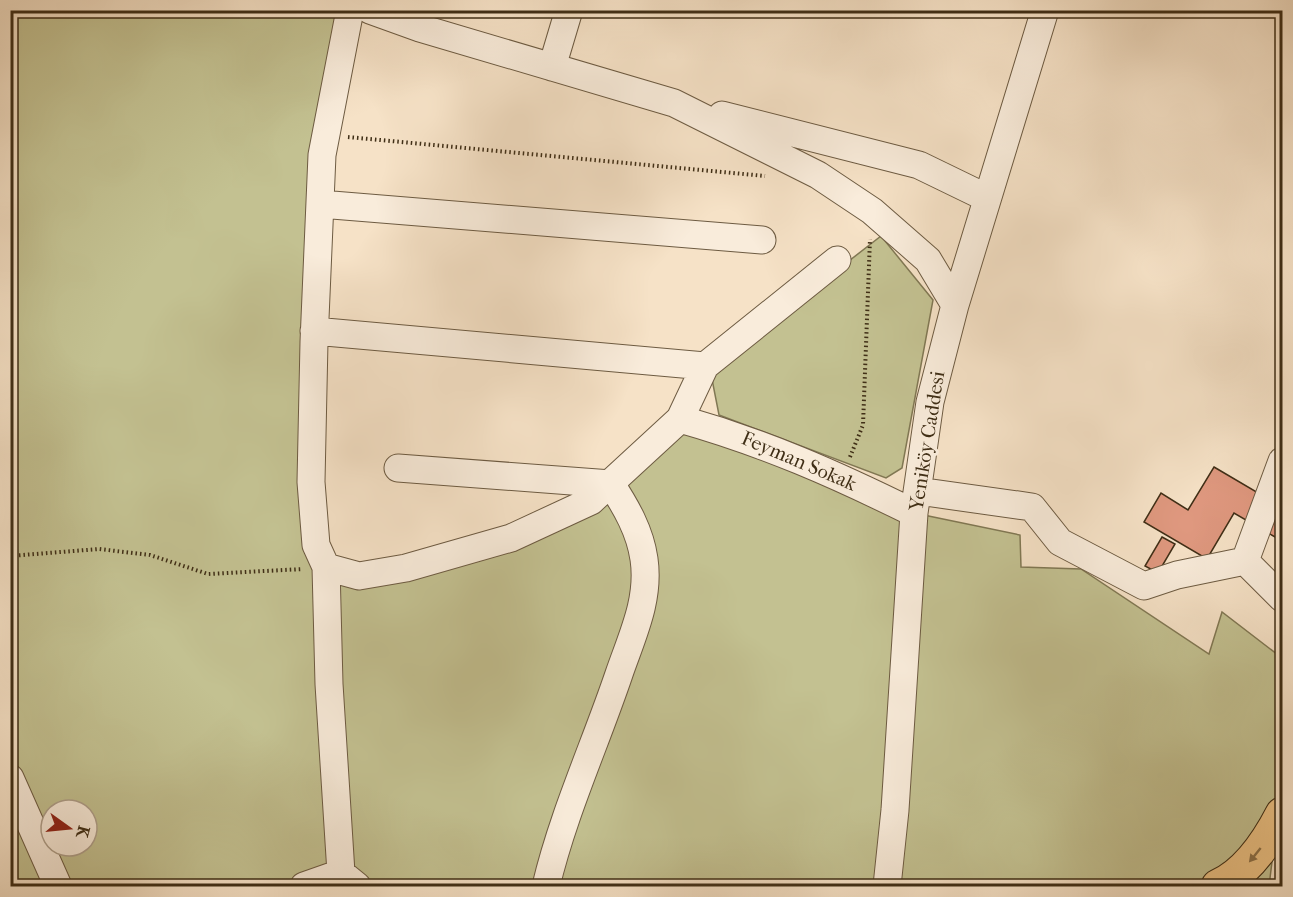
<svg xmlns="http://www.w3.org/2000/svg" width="1293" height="897" viewBox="0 0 1293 897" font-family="'IM FELL French Canon',serif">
  <rect width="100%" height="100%" fill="#f6e2c7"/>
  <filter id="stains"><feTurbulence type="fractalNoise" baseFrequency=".00333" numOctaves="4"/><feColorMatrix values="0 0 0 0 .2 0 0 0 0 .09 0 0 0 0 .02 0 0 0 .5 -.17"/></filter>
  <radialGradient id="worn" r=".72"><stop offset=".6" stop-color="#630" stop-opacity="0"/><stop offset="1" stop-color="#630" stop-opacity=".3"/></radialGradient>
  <path fill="#c3c191" stroke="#817854" stroke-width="1.5" fill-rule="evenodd" d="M10,11h340l-28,144 -6,390 43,31 232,-75 89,-82 234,94 106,22 1,32 60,2 128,85 13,-42 60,46v156l-64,72h-1207zM51,810h36v36h-36z
    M881,236l52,64 -31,168 -16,10 -167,-63 -9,-46z
    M1274,846l-5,40h-30z"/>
  <path fill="#df987f" stroke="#3f2e16" stroke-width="1.5" d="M1214,467l68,40v16l-7,14 -41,-24 -27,46 -63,-37 17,-29 27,17z
    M1162,537l13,7 -17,29 -13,-7z"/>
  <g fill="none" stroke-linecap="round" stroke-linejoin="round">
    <defs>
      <path id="minor" d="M350,10l-28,145 -8,187 -3,140 5,63 10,22 33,9 47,-8 105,-30 80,-37 89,-82 25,-53 132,-106
        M370,10l50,18 254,75 144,72 54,36 56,49 27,45
        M552,67l17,-57
        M722,115l197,50 68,33
        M320,204l442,36
        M314,331l391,35
        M680,419c85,24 155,55 234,94
        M398,468l213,16
        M918,491l114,16 28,35 84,44 33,-11 68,-14
        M1245,561l37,-100
        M1245,561l37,37
        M326,567l3,117 12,189
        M10,778l48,108
        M304,886l37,-13 16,13
        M546,886c17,-72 49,-141 73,-212 13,-38 31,-74 25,-115 -4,-28 -18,-52 -33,-75
        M887,886l8,-76 19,-297 16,-111 25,-97 90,-295"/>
      <path id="highway" d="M1218,886c29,-13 50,-45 64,-72"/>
    </defs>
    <use href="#minor" stroke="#6d5b42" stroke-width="29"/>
    <use href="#highway" stroke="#3f2e16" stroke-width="35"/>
    <path stroke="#3f2e16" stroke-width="4" stroke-dasharray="1.5 3" stroke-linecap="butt" d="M348,137l417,39
      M850,457l13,-32 7,-186
      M10,556l89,-7 51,6 58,19 95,-5"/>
    <use href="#minor" stroke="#f9ecdb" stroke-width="27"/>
    <use href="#highway" stroke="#ebc184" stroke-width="33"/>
  </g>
  <defs><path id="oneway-solid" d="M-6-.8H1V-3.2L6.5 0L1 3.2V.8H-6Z" transform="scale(1.5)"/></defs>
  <use fill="#8c7048" href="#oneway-solid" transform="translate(1255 855) rotate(129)"/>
  <g text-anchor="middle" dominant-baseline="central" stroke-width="6" stroke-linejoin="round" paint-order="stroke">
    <g font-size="20" fill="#3f2e16" stroke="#f9ecdb">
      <text transform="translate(927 441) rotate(-81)">Yeniköy Caddesi</text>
      <text transform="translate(799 461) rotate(23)">Feyman Sokak</text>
    </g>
  </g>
  <rect width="1293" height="897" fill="none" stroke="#f6e2c7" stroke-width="36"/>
  <rect x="12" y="12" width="1269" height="873" fill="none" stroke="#3f2e16" stroke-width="3"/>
  <rect x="18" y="18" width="1257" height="861" fill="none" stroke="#3f2e16" stroke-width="1.5"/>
  <g transform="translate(69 828) rotate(105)"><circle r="28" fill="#f9ecdb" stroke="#afa08c" stroke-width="1.5"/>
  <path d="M0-4.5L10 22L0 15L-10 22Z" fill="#8f2418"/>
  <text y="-9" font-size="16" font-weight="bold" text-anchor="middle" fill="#3f2e16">K</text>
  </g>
  <rect width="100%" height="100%" filter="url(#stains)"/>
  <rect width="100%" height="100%" fill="url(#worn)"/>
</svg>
